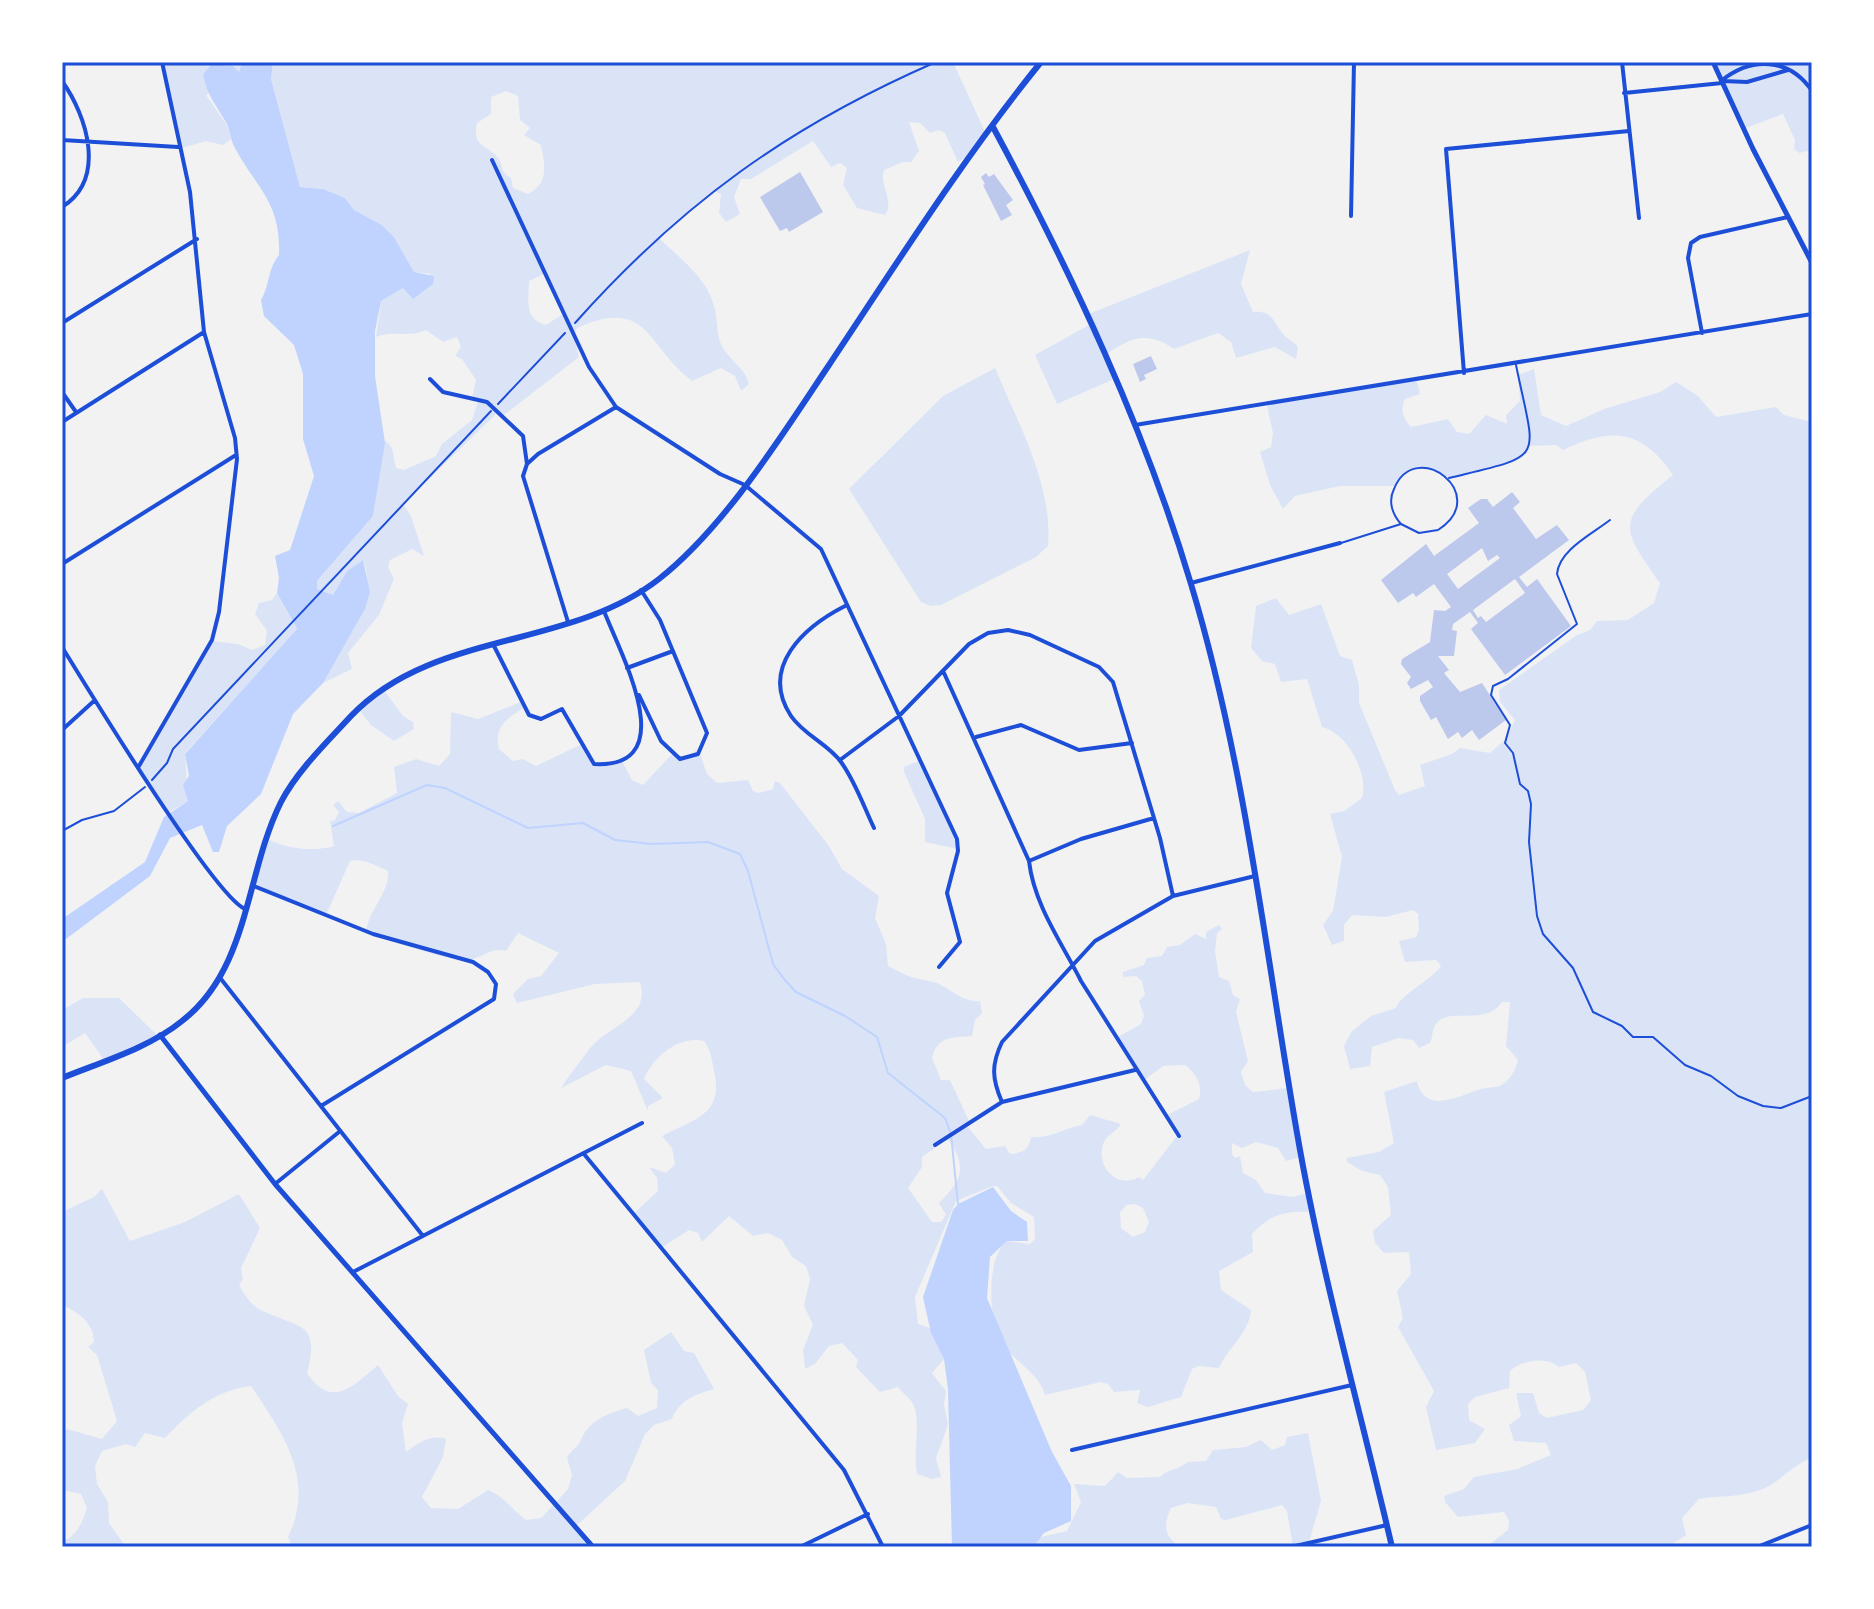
<svg xmlns="http://www.w3.org/2000/svg" width="1874" height="1609" viewBox="0 0 1874 1609" font-family="'Source Sans 3',sans-serif">
  <rect width="100%" height="100%" fill="#f2f2f2"/>
  <path fill="#dbe4f7" fill-rule="evenodd" d="M162,62h80l-3,10 -33,23 21,30 4,14 -8,6 -17,-4 -27,8z
    M273,62h680l33,72 -13,19 -15,9 -13,-29 -6,-3 -9,3 -10,-10 -11,-1 10,29 -8,11h-8l-19,8c-5,16 11,31 1,45l-28,-7 -14,-23 4,-17 -7,-5 -9,4 -18,-26 -62,38h-10l-7,18 6,17 -14,8 -7,-9 2,-19 -7,-3 -55,47c21,21 47,38 55,68 4,12 2,27 7,38 7,16 24,23 28,40l-8,7 -6,-15 -14,-8 -29,13c-46,-34 -42,-85 -115,-53l-3,7 5,22 -75,58 -8,-1 -93,90 8,12 13,40 -12,-7 -22,11 -2,7 6,12 -15,36 -31,38 4,16 -29,14c18,-40 58,-77 40,-123l-16,11 -14,24 -16,-6v-8l56,-65 12,-76 7,8 4,20 8,2 32,-14 6,-12 30,-24 6,-18 -6,-4 4,-18 -14,-21 -7,-3 6,-9 -4,-10 -14,5 -17,-12c-16,8 -32,0 -50,7l5,-36 22,-13 6,4 22,-18 -17,-2 -20,-35 -12,-12 -28,-15 -9,-12 -22,-9 -23,-2 -29,-108zM506,91l12,5 2,24 10,8 -6,7 17,10c4,21 8,38 -13,49l-15,-6 -2,-10c-11,-5 -7,-12 -13,-20 -11,-15 -26,-9 -21,-35l14,-9v-17zM544,274l19,40 -17,11c-23,-6 -17,-27 -17,-44z
    M1714,62h98v88l-13,3 -5,-4 1,-9 -12,-26 -40,15z
    M1250,250l-9,34 12,28c19,-2 20,9 30,22 4,5 10,7 15,13l-2,12 -21,-12 -39,11 -5,-16 -13,-9 -44,16c-28,-19 -44,-11 -70,7l10,23 -57,25 -22,-49 54,-30 -3,-10z
    M995,368c23,55 58,117 53,178l-12,11 -95,48 -10,1 -10,-4 -72,-113 94,-93z
    M1534,369l7,46 25,11 38,-17 56,-17 16,-10 22,14 18,21 60,-10 8,8 28,7v1036c-20,7 -31,23 -49,31 -22,9 -42,6 -64,10l-17,19 4,17 -18,12h-182l22,-17 1,-9 -5,-9 -46,5 -13,-15 -1,-6 20,-7 10,-12 43,-8 34,-14 -5,-12 -32,-2 -5,-16 12,-9 -5,-23h17l6,20 8,5 36,-8 8,-10 -6,-28 -9,-9 -17,4c-13,-11 -37,-7 -49,4l-1,17 -34,9 -7,7 1,16 16,9 -10,14 -39,7 -10,-43 8,-16 -36,-64 5,-9 -6,-27 14,-17 -2,-22 -25,1 -9,-10 -2,-12 18,-16 -3,-28 -8,-12 -18,-4 -15,-9v-4l32,-6 15,-9 -10,-51 33,-11c8,35 43,14 64,8 6,-2 14,-1 19,-3 11,-6 15,-16 18,-26l-12,-14 4,-44h-8c-16,25 -54,4 -66,22 -4,5 -3,13 -6,19l-11,5 -6,-8 -15,-2 -26,9 -2,19 -20,3 -6,-23 7,-14 20,-16 25,-8c4,-13 34,-27 45,-42l-5,-6 -31,2 -6,-21 17,-4 3,-7 -1,-16 -5,-4 -27,7 -34,-2 -8,10v16l-12,4 -9,-20 10,-14 9,-54 -12,-43 14,-3 18,-13c7,-25 -15,-65 -40,-71l-15,-48 -26,3 -6,-18 -13,-3 -11,-13 5,-42 20,-8 13,17 32,-11 19,52 12,4 7,25v18l36,87 4,5 26,-9 -5,-21 32,-11 8,-6 30,5 16,-14 9,-19 -15,-18 -1,-12 78,-55 13,-5 7,-9 31,-1 26,-17 6,-20c-41,-57 -43,-63 13,-108 -32,-46 -61,-48 -110,-25l-7,-5 -26,1 -14,15 -68,17c-18,-14 -41,-13 -53,8h-55l-45,10 -12,13 -13,-24 -10,-33 11,-5 2,-14 -7,-32 150,-23 4,16 -15,5c-5,11 -2,20 6,28l37,-8 9,13 12,2 17,-19 21,9 -1,-9 14,-14 -2,-26z
    M277,593l20,37 -112,123 3,48 -19,11 -31,-47 74,-124 26,3 14,6 13,-5 2,-14 -12,-17 4,-11 13,-3z
    M383,689l20,27 10,6 1,7 -20,12 -23,-16 -11,-14z
    M521,702l2,6c-17,12 -29,18 -24,41l14,12 10,-2 13,7 46,-22 13,21 12,1 15,-5 10,19 11,5 30,-32c11,5 18,4 25,-5l9,26 10,9 31,-3 5,11 6,2 14,-4 2,-8 5,2 49,63 13,23 37,27 -4,22 11,26 2,22c19,10 21,11 41,15 17,2 31,22 51,20l2,12 -7,7 -3,16c-19,2 -34,-1 -40,22l9,22h9l19,41 -2,5 19,23 19,-3 5,8c14,-2 18,-3 21,-17 19,2 33,-9 51,-12l8,-10 31,9c-4,8 -14,10 -17,18 -10,23 13,48 35,35l4,3 34,-44 -10,-21 32,-16c4,-14 -3,-26 -14,-34l-22,1 -20,15 -27,-43 25,-14 3,-8 -5,-15 6,-6 -3,-14 -6,-5 -13,1v-5l21,-7 3,-7 15,-2 5,-9 13,-2 15,-11 11,5v-7l13,-7 3,4 -5,4 -2,18 4,26 10,4 4,14 7,4 -4,13 12,49 -7,11 4,13 8,7 36,-4 12,69 -15,4 -8,-13 -22,-6 -14,6 -10,-5v11l3,4 5,-2 3,17 13,7 9,13 28,4 16,-4 4,19c-28,-1 -43,2 -61,22l1,18 -34,19 2,19 30,20c-2,24 -22,36 -32,58l-21,-2 -6,3 -11,28 -33,10 -11,-4 3,-13 -26,2 -6,-8 -7,-2 -56,13c-5,-21 -32,-35 -44,-52 -13,-20 -15,-88 6,-102l23,3 5,-5 -1,-22 -23,-14 -14,-17h-4l-37,15 -41,96 3,27 15,5 11,30 -12,14 14,18 -2,13 4,21 -12,33 5,19 -9,2 -15,-5c-5,-23 6,-57 -6,-73 -3,-5 -9,-8 -13,-14l-18,5 -24,-25 2,-7 -16,-17 -13,3 -14,18 -10,5 -2,-19 10,-25 -9,-19 6,-27 -4,-13 -14,-9 -10,-17 -14,-7 -15,3 -24,-20 -27,26 -4,-9 -9,-3 -28,18 -28,-34 25,-23 -1,-13 -8,-11 17,6 9,-9 -3,-16 -10,-12c33,-18 62,-21 52,-65 -2,-10 -3,-21 -10,-30 -25,-6 -51,16 -60,38l19,19 -15,8v5l-17,-40 -25,-6 -45,23c9,-14 20,-28 30,-41 19,-22 60,-30 49,-65l-45,2 -78,19 -4,-9 15,-15 13,-3 18,-23 -41,-20 -12,18c-14,-4 -23,6 -36,9 -16,3 -86,-21 -104,-28 2,-21 24,-40 22,-61 -11,-5 -26,-13 -38,-10l-24,54 -71,-31 14,-44c21,9 43,12 65,6l-4,-25 5,-1 4,-8 -6,-7 5,-4 9,11 12,1 38,-20 -3,-26 22,-8 23,7 11,-12 1,-42 27,7zM948,1139c20,29 14,41 -9,64l7,12 -5,7h-9l-24,-34 14,-21v-10zM1135,1204l8,4 6,14 -4,10 -12,5 -12,-9 -1,-15 6,-8z
    M921,760l33,71 4,18 -33,-7v-23l-21,-47v-5z
    M83,998h36l40,39 -55,23 -19,-27 -23,14v-37z
    M102,1189l28,52 55,-19 54,-28 21,34 -19,40 2,11 -4,6c7,12 13,22 26,27 37,16 55,12 42,61 25,37 46,13 71,-8l20,31 10,8 -6,19 4,29c12,-9 24,-18 40,-13l-3,18 -21,40 9,11 27,1 30,-19c13,4 26,21 38,30l15,-2 27,-29 4,-14 -5,-17c3,-7 9,-9 13,-16 9,-22 24,-27 47,-34l11,8 19,-8 1,-18 -7,-7 -7,-33 27,-18 13,19 10,2 20,36c-18,5 -35,11 -42,30l-18,6 -9,9 -20,47 -50,46 17,20h-300l-4,-10c28,-57 -5,-104 -37,-151 -35,4 -62,26 -86,52l-20,-5 -10,14 -9,-3 -24,7 -7,15 2,18 11,18 1,21 17,24h-64v-6c14,-3 21,-20 25,-33l-6,-14 -19,-4v-57l5,-4 35,10 15,-18 -20,-66 -9,-8 6,-5c0,-19 -16,-30 -32,-37v-93l32,-15z
    M1308,1433l13,68 -12,41 -16,5 -6,-36 -5,-6 -56,15 -5,-1 -5,-12 -28,-4 -17,5c-8,17 -7,27 8,39h-152l9,-9 31,-7 14,-29 -7,-18 31,2 13,-14 9,6 33,-1c9,-9 19,-7 28,-15l18,-1 7,-11 33,-3 15,-7 11,10 13,-5 2,-8z"/>
  <path fill="#bfd3fe" d="M242,62h31l-2,17 29,108 23,2 22,9 9,12 28,15 12,12 20,35 20,4 -1,8 -20,15 -10,-11 -22,13 -6,30v45l10,67 -12,73 -56,65v8l16,6 14,-24 16,-11 7,32 -5,17 -42,74 -30,31 -32,80 -34,32 -8,26h-6l-11,-27 -32,13 -20,38 -88,66v-23l83,-57 19,-45 24,-16 -5,-16 6,-9 -4,-22 112,-125 -20,-36 2,-15 -4,-22 15,-6 24,-74 -11,-37v-65l-9,-29 -30,-29 -3,-16c9,-15 6,-30 18,-45 2,-53 -22,-66 -44,-107 -4,-7 -5,-16 -8,-24 -10,-18 -20,-28 -24,-50l9,-10 21,2 6,6z
    M993,1187l18,24 16,11 1,19h-21l-17,16 -3,41 65,154 19,34v35l-27,12 -11,14h-81l-4,-158 -4,-30 -13,-26 -8,-36 30,-87 5,-6z"/>
  <g fill="none" stroke-linecap="round" stroke-linejoin="round">
    <path stroke="#bfd3fe" stroke-width="2" d="M333,826l94,-41 18,3 83,40 55,-5 32,17 37,4 56,-2 32,12 8,17 25,93 11,15 12,13 49,24 32,21 11,36 57,45 6,16 7,70"/>
  </g>
  <path fill="#bdc9ec" fill-rule="evenodd" d="M800,172l23,40 -34,20 -2,-4 -7,3 -20,-34z
    M986,173l3,4 5,-3 19,26 -7,5 6,10 -11,6 -18,-36 2,-1 -4,-7z
    M1151,356l6,13 -13,6 2,4 -6,3 -7,-18z
    M1512,492l8,10 -7,6 23,31 21,-14 12,15 -50,37 8,10 10,-8 34,47 -66,49 -34,-46 7,-6 -8,-11 -17,12 -1,6 5,1 -3,25h-16l11,14 -5,3 16,19 22,-9 24,37 -27,20 -7,-10 -10,8 -4,-6 -10,7 -12,-22 -5,3 -11,-19v-5l13,-9 -5,-7 -17,9 -4,-6 4,-6 -10,-13 1,-5 28,-17 4,-32 11,1 6,-4 -17,-23 -18,13 -3,-4 -15,10 -17,-23 45,-36 8,12 45,-33 -11,-15 13,-9h6l6,8zM1482,548l6,13 9,-6 3,3 -42,31 -11,-15zM1515,579l10,14 -39,29 -5,-6 -3,2 -5,-8z"/>
  <g fill="none" stroke-linecap="round" stroke-linejoin="round">
    <path stroke="#1d4ed8" stroke-width="2" d="M575,323c107,-120 214,-197 361,-261
      M498,404l67,-71
      M1610,520c-18,14 -51,30 -53,54l20,50 -69,55 -15,7 -2,9 19,30 -5,18 8,10 7,31 8,7 3,13 -2,38 8,74 6,18 30,34 20,44 29,14 11,11h20l32,28 26,11 27,20 25,10 18,2 31,-12
      M152,780l15,-17 6,-14 318,-338
      M62,831l20,-11 32,-9 31,-24"/>
    <path stroke="#1d4ed8" stroke-width="2" d="M1449,478c99,-24 87,-15 67,-113
      M1341,543l60,-19 18,9 19,-3c55,-35 -23,-94 -44,-41 -6,12 -2,25 7,35"/>
    <path stroke="#1d4ed8" stroke-width="4" d="M1622,62l17,156
      M62,81c25,35 45,98 0,126
      M1721,81c30,-24 68,-24 91,10
      M1723,81l24,1 41,-12
      M1624,93l98,-10
      M62,140l116,7
      M492,160l97,207 27,40 104,67 25,11 76,64 136,290 1,12 -11,42 13,49 -21,25
      M1351,216l3,-154
      M62,323l135,-84
      M1702,333l-14,-75 3,-15 9,-6 88,-20
      M1464,373l-18,-224 183,-18
      M430,379l13,13 44,10 36,34 4,28
      M62,392l14,20
      M62,422l142,-90
      M1135,425l677,-111
      M62,564l174,-109
      M1191,583l149,-40
      M845,606c-41,21 -86,61 -54,110 13,19 37,28 50,46 14,19 23,45 33,66
      M568,622l-45,-146 4,-12 11,-10 78,-47
      M493,644l36,71 12,4 21,-10 32,55c91,5 25,-113 10,-153
      M62,647c26,42 151,248 183,262
      M627,668l46,-17
      M944,673l85,188c5,44 33,82 52,120l98,155
      M639,695l22,46 19,18 18,-5 9,-21 -47,-113 -19,-30
      M62,730l33,-30
      M976,737l45,-12 58,25 53,-7
      M840,760l59,-44 70,-72 19,-11 20,-3 22,5 69,32 14,15 47,156 13,58
      M139,766l73,-126 7,-28 18,-153 -2,-21 -31,-106 -14,-140 -28,-130
      M1029,861l52,-22 73,-21
      M254,886l119,48 100,28 15,10 8,12 -2,15 -173,107
      M221,979l202,257
      M1002,1102c-10,-23 -11,-37 0,-60l93,-101 78,-45 82,-20
      M935,1145l67,-43 133,-32
      M584,1154l260,316 39,77
      M275,1184l64,-52
      M353,1272l289,-149
      M1072,1450l280,-65
      M800,1547l68,-33
      M1291,1547l96,-22
      M1757,1547l55,-22"/>
    <path stroke="#1d4ed8" stroke-width="5" d="M1713,62l40,87 59,114
      M160,1035l115,149 318,363"/>
    <path stroke="#1d4ed8" stroke-width="6" d="M993,127c78,145 151,299 198,457 54,179 74,365 106,549 24,139 63,277 95,414
      M62,1078c39,-16 87,-30 120,-57 68,-53 63,-147 99,-219 16,-31 47,-61 70,-86 82,-86 217,-66 308,-137 66,-52 123,-144 170,-214 68,-102 135,-208 212,-303"/>
  </g>
  <rect width="1874" height="1609" fill="none" stroke="#ffffff" stroke-width="128"/>
  <rect x="64" y="64" width="1746" height="1481" fill="none" stroke="#1d4ed8" stroke-width="3"/>
</svg>
